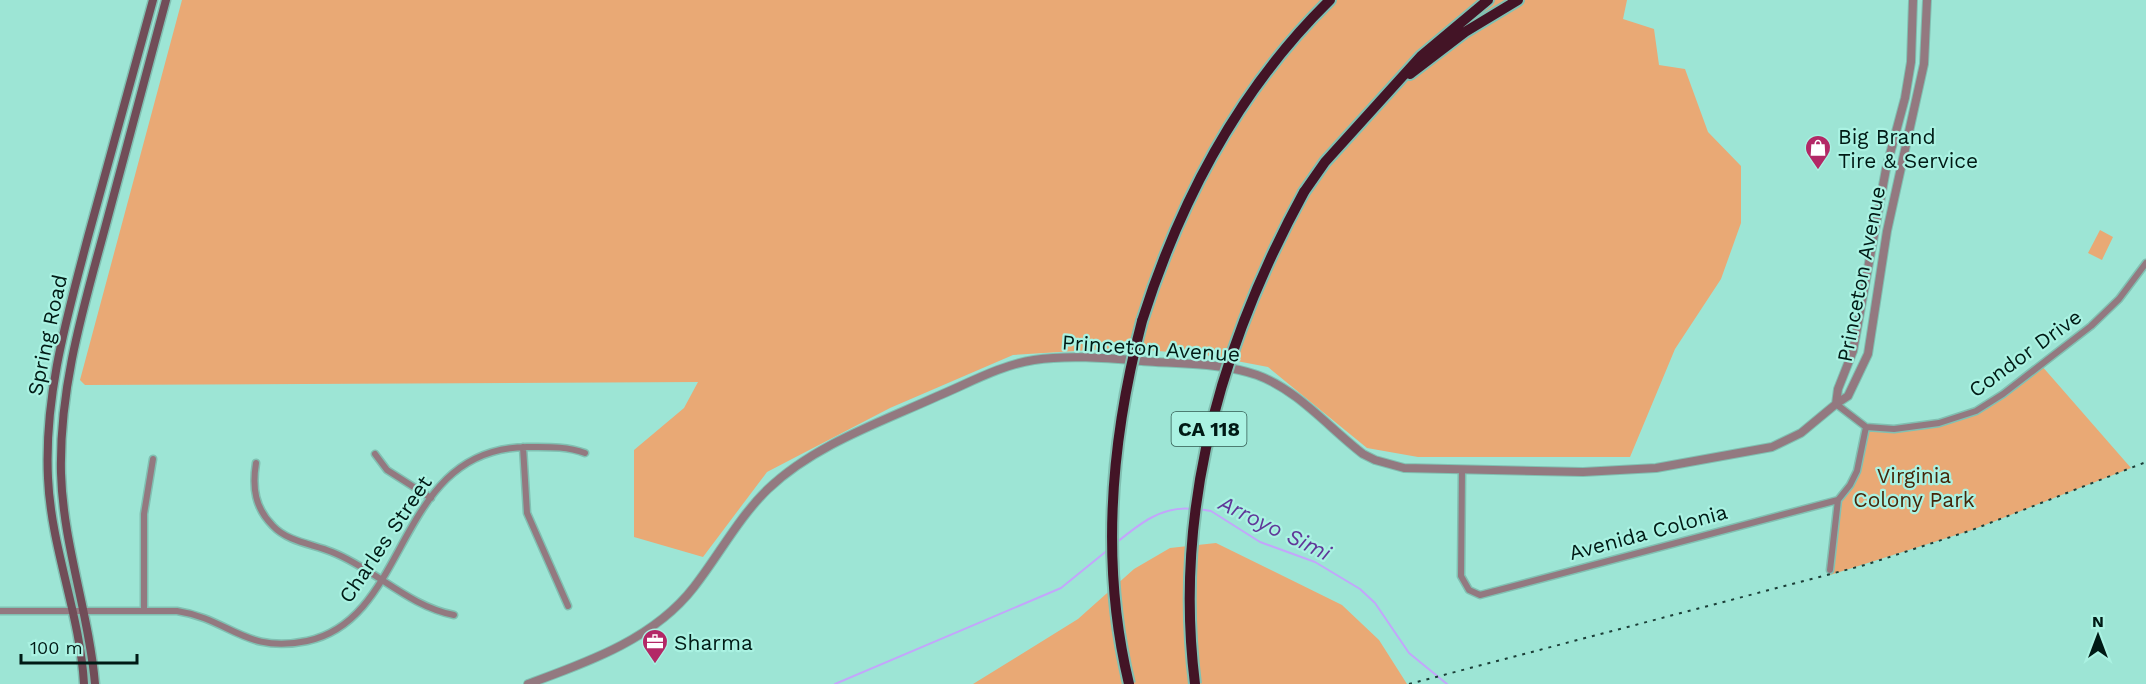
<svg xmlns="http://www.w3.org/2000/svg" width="2146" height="684" viewBox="0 0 2146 684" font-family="'Work Sans',sans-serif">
  <rect width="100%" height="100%" fill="#9de5d5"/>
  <path fill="#e9a975" d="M182,0h1445l-4,19 31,10 5,36 26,4 23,63 33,34v57l-20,56 -46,70 -45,108h-212l-51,-9 -99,-81 -63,-12 -82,-7 -110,7 -123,53 -123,64 -64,85 -69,-20v-87l50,-42 14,-26 -613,3 -5,-5z
    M2100,230l13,7 -11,23 -14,-7z
    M2041,365l90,103 -159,62 -142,45 8,-75 19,-29 9,-44c36,3 76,0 109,-16 23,-12 45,-31 66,-46z
    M1216,543l126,62 37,35 28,44h-434l105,-65 56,-50 36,-21z"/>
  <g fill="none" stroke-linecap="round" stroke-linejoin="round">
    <path stroke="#c3a6fb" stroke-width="2" d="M1198,509l13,2 49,31 55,20 45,27 15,14 34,50 38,31
      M1116,543c22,-18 46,-38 77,-34
      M835,684l226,-96 48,-39"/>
    <defs>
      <path id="minor" d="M1836,404l30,23 28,2 45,-6 37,-12 27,-17 88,-68 28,-27 27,-36
        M523,447l4,66 41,93
        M375,454l12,16 44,28
        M256,463c-4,25 -1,45 17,63 15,16 40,18 59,26 43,17 76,54 122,63
        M1462,470l-1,106 8,14 11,5 358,-95
        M1830,570l8,-70 12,-15 7,-14 9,-44
        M0,611h177c53,8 68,43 130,30 105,-22 87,-193 220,-194 20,0 39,-1 58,6
        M144,611v-97l9,-55"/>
      <path id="tertiary" d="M1836,404l2,-15 15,-38 33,-182 19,-71 6,-36 2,-62
        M528,684c60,-22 126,-45 166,-97 25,-32 45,-70 74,-98 46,-44 113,-67 170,-93 31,-13 63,-31 96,-36 39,-6 82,-1 122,2 34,2 69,2 101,13 41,15 72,53 106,79l12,6 29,8 179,4 73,-4 116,-21 29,-14 35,-29 12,-8 20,-42 19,-123 37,-167 3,-64"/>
      <path id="secondary" d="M84,684c-4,-70 -33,-136 -36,-206 -4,-83 19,-161 40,-241 21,-79 43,-158 65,-237
        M95,684c-6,-71 -32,-139 -34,-211 -2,-85 22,-164 44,-245 21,-76 41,-152 61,-228"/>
      <path id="motorway" d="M1410,74l55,-42 53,-32
        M1304,192l21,-30 96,-106 67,-56
        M1142,321c38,-120 97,-232 188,-321"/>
    </defs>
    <use href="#minor" stroke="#81c0b2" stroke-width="9"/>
    <use href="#tertiary" stroke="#81c0b2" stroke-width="10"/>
    <use href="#secondary" stroke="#81c0b2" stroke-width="11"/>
    <use href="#motorway" stroke="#81c0b2" stroke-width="14"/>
    <use href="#minor" stroke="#937980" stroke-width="6"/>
    <use href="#tertiary" stroke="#937980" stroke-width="8"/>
    <use href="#secondary" stroke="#714d58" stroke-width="8"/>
    <use href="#motorway" stroke="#431426" stroke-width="10"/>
    <path stroke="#1c3f38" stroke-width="2" stroke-dasharray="3 6" stroke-linecap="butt" d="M1409,684l456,-119 107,-35 174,-68"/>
    <defs>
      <path id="motorway-bridge" d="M1129,684c-29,-120 -18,-245 13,-363
        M1195,684c-22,-175 26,-340 109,-492"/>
    </defs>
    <use href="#motorway-bridge" stroke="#81c0b2" stroke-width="14" stroke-linecap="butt"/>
    <use href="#motorway-bridge" stroke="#431426" stroke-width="10"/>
  </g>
  <defs>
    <symbol id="shop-pin" viewBox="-11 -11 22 30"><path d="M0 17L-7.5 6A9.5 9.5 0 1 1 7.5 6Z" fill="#b32866" stroke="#aaf2e2"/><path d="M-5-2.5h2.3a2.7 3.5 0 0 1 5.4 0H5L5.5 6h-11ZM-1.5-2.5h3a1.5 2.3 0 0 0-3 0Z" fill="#fff"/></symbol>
    <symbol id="office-pin" viewBox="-11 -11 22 30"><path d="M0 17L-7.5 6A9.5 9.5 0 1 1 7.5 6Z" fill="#b32866" stroke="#aaf2e2"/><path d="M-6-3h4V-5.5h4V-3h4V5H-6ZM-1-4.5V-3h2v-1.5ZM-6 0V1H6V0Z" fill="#fff"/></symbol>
  </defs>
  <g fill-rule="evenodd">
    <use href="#shop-pin" x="1803" y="133" width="30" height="40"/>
    <use href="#office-pin" x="640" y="627" width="30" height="40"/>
  </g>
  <g text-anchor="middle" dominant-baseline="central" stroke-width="4.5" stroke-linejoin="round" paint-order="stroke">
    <rect fill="#aaf2e2" stroke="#335b52" stroke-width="1.5" x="1171.5" y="412" width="75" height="34" rx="4.5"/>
    <g font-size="20" font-weight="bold" fill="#001a15">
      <text x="1209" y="429">CA 118</text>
    </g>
    <g font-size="21" fill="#001a15" stroke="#aaf2e2" text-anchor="start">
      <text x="1838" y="136">Big Brand<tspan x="1838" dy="24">Tire &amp; Service</tspan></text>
      <text x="674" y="642">Sharma</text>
    </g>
    <g font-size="21" fill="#001a15" stroke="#aaf2e2">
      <text transform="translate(1861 274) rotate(-79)">Princeton Avenue</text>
      <text transform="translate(47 335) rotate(-78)">Spring Road</text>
      <text transform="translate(1151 348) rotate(4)">Princeton Avenue</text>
      <text transform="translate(2025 353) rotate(-36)">Condor Drive</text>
      <text transform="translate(1648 532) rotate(-15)">Avenida Colonia</text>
      <text transform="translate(385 539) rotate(-56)">Charles Street</text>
    </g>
    <g font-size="21" fill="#45260a" stroke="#aaf2e2">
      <text x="1914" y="475">Virginia<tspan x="1914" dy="24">Colony Park</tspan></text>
    </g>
    <g font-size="22" font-style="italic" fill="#603798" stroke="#aaf2e2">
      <text transform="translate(1275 528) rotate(26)">Arroyo Simi</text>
    </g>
  </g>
  <g transform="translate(2098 636)" stroke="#aaf2e2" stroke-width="4.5" paint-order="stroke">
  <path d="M0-4.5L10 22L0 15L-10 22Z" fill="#001a15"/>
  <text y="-9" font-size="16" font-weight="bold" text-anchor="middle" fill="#001a15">N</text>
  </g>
  <path d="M21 654v9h116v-9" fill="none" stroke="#001a15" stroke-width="3"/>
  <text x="30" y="654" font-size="18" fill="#001a15" stroke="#aaf2e2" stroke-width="4.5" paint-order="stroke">100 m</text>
</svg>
